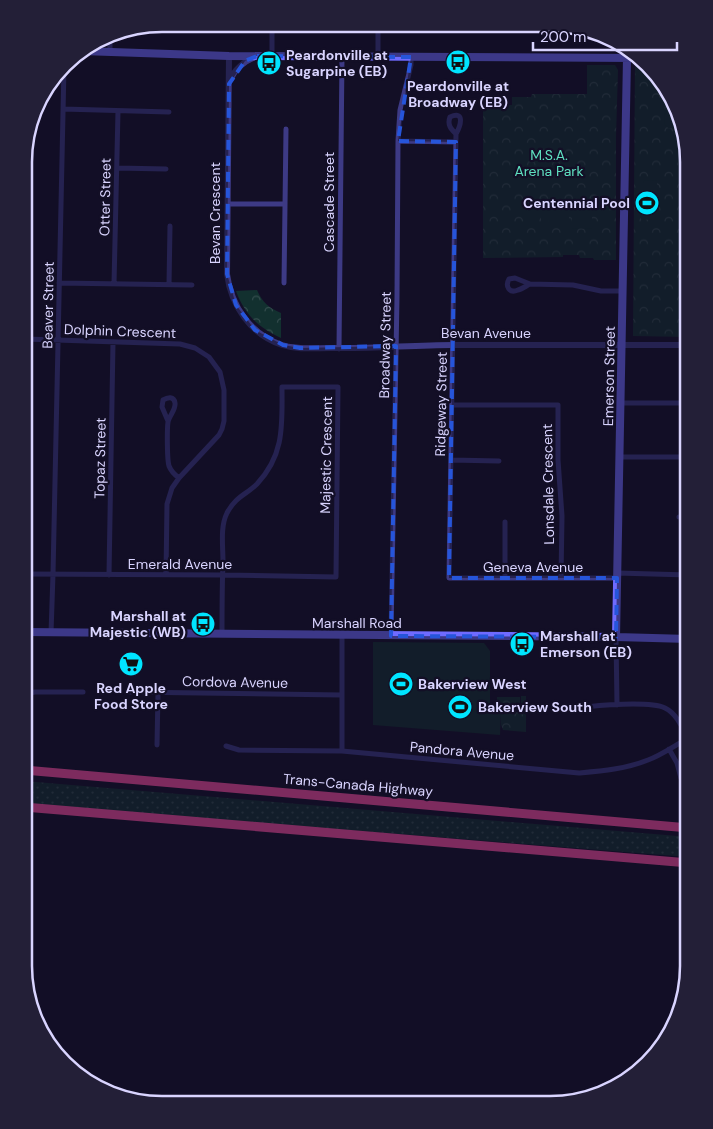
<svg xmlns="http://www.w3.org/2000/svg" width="713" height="1129" viewBox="0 0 713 1129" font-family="'DM Sans',sans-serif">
  <defs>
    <pattern id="grass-dots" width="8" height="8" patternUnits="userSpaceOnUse" patternTransform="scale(1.25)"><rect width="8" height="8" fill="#12302f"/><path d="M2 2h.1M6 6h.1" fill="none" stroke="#344d4e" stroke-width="1.8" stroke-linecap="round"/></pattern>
    <pattern id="park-crowns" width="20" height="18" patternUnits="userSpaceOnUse" patternTransform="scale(1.25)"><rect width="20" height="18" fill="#12302f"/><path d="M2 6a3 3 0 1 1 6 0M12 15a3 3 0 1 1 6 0" fill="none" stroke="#344d4e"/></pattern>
    <pattern id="water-rules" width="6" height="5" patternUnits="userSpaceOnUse" patternTransform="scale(1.25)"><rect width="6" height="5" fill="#0c2248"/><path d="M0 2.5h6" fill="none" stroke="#2f4163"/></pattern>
  </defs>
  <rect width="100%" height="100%" fill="#130f26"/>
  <path fill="url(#grass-dots)" d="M24,781l665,56v20l-430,-34 -235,-20z"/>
  <path fill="url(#park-crowns)" d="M587,65h28l3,5 -2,66v124h-22l-1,-2h-13l-1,-3h-16v2l-80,1v-153h29v-8h19l1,-3h55z
    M635,65h10l34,44 10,53v175l-56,-1z
    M257,290c5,12 12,18 24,23v25c-23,-11 -36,-23 -45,-47z
    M521,696h5v36l-23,-2 -2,-5v-13h20z
    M497,697h23v13h-23z"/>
  <path fill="#12302f" d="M667,94l12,15 4,20 -15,-1 -4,-5z
    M657,180v9l1,2v24h-6v5l-11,-1v-4h-6l1,-25 3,-1v-6h4l1,-2z
    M572,207h20v22l-20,-1z
    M530,209h8v17h-8z
    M541,209h7v17h-7z
    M551,209h8v17h-8z
    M561,209h8v17h-8z
    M373,642l111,1 6,8v52l6,8h5l-1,24 -127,-10z"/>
  <path fill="url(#water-rules)" d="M640,192h16l-1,18h-14z"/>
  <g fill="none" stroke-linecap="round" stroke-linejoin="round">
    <path stroke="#3d3a85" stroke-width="5" d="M272,24v32
      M110,34v18
      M378,57v-32
      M63,109l106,3
      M456,134c-5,-5 -9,-9 -6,-17 16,-7 10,10 6,17l-7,444h168
      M398,141l58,1
      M117,168l49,1
      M228,204h57
      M59,283l133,2
      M284,283l2,-154
      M114,284l4,-173
      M530,284c-4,2 -8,5 -12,6 -9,4 -13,-4 -9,-11l6,-1 15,6 43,1 28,6h22
      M169,285l1,-59
      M25,339l155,5 15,4 14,9 11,15 4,18v31l-2,8 -3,6 -40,43 -7,10 -5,16 -1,71
      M339,349l3,-292
      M621,403h68
      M452,405h106v55l4,56 -1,62
      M168,421l-6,-14 1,-7c5,-3 11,-4 12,3 1,7 -6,13 -7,19 -1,7 -1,38 1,44 2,5 6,9 10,12
      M620,457h69
      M451,460l48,1
      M679,517h10
      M617,573l72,2
      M24,574l199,1 113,2 2,-190h-56c0,37 3,67 -25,97 -11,11 -21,12 -30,29 -7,14 -4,33 -4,49 -1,24 -1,48 -1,72
      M109,575l4,-233
      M505,578v-56
      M51,633l2,-59 11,-507
      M391,636l6,-339 1,-156 2,-31 11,-45v-8
      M616,637l1,68
      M128,692l214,3
      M24,694l11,-2h48
      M580,708c17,-3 70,-7 85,0 12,6 17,19 23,31
      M157,745l1,-52
      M226,746l13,4 103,1 237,22c23,-2 47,-4 69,-13 14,-5 27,-15 41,-22
      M669,749l8,14 4,15
      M342,751v-116"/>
    <path stroke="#3d3a85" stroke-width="6" d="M229,56l-2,218c4,32 24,61 55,71 16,5 33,3 49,3 41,1 81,-3 122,-3h236
      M627,58v-9
      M230,80c5,-11 13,-18 25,-23"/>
    <path stroke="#6f6bff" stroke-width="8" d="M82,51l147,5 410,2
      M24,632l592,5 73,2
      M616,637l11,-579"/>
    <path stroke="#ff4fa3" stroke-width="9" d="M24,770l665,58
      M24,807l665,56"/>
  </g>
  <path d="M0 0H713V1129H0ZM257,56l154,1 -13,84 58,1 -7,436h168l-1,59 -225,-1 5,-290 -96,2 -17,-3 -28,-15 -19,-25 -9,-31 2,-190 16,-23z" fill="#130f26" fill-opacity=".55" fill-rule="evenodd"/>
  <path fill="none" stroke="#2655da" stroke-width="4" stroke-dasharray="10 6" stroke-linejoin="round" d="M257,56l154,1 -13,84 58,1 -7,436h168l-1,59 -225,-1 5,-290 -96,2 -17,-3 -28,-15 -19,-25 -9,-31 2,-190 16,-23z"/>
  <defs>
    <symbol id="bus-disc" viewBox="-11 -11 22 22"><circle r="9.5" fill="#00e5ff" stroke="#130f26"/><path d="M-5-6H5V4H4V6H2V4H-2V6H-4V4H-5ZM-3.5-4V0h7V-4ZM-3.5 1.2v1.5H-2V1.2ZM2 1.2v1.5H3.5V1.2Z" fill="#111"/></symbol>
    <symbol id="stadium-disc" viewBox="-11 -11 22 22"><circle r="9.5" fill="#00e5ff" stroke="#130f26"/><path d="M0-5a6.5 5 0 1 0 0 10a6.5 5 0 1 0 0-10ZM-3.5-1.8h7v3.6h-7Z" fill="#111"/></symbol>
    <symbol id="supermarket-disc" viewBox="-11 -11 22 22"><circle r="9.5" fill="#00e5ff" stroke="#130f26"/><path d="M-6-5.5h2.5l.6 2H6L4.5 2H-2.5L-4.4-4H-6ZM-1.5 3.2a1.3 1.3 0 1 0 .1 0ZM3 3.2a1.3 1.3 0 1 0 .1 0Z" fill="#111"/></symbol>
  </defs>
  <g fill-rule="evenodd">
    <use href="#bus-disc" x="444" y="48" width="28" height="28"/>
    <use href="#bus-disc" x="255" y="49" width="28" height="28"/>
    <use href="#stadium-disc" x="633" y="189" width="28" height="28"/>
    <use href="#bus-disc" x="189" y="610" width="28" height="28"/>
    <use href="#bus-disc" x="508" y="630" width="28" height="28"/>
    <use href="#supermarket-disc" x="117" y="650" width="28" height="28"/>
    <use href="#stadium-disc" x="387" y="670" width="28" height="28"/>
    <use href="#stadium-disc" x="446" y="693" width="28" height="28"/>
  </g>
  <g text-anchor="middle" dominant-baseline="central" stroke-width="4.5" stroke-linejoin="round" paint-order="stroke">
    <g font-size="14" font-weight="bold" fill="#d9d4ff" stroke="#130f26" text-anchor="start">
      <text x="286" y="55">Peardonville at<tspan x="286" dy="16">Sugarpine (EB)</tspan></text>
      <text x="458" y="86" text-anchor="middle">Peardonville at<tspan x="458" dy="16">Broadway (EB)</tspan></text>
      <text x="630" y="203" text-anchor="end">Centennial Pool</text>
      <text x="186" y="616" text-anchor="end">Marshall at<tspan x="186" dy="16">Majestic (WB)</tspan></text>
      <text x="540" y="636">Marshall at<tspan x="540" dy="16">Emerson (EB)</tspan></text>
      <text x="418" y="684">Bakerview West</text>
      <text x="131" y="688" text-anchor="middle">Red Apple<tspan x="131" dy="16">Food Store</tspan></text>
      <text x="478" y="707">Bakerview South</text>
    </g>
    <g font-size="14" fill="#5fe0c0" stroke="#130f26">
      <text x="549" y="155">M.S.A.<tspan x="549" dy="16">Arena Park</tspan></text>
    </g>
    <g font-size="14" fill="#d9d4ff" stroke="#130f26">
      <text transform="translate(105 197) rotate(-89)">Otter Street</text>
      <text transform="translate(329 202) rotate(-90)">Cascade Street</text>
      <text transform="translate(215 213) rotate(-90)">Bevan Crescent</text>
      <text transform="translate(48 305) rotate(-89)">Beaver Street</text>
      <text transform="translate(120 331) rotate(2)">Dolphin Crescent</text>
      <text x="486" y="333">Bevan Avenue</text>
      <text transform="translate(385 345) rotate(-89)">Broadway Street</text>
      <text transform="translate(609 376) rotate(-89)">Emerson Street</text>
      <text transform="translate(441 404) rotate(-89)">Ridgeway Street</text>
      <text transform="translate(326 455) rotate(-89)">Majestic Crescent</text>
      <text transform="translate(100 458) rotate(-89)">Topaz Street</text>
      <text transform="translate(548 484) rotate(-91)">Lonsdale Crescent</text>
      <text x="180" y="564">Emerald Avenue</text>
      <text x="533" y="567">Geneva Avenue</text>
      <text x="357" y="623">Marshall Road</text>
      <text transform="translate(235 682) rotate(1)">Cordova Avenue</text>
      <text transform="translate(462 751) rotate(5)">Pandora Avenue</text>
      <text transform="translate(358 785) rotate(5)">Trans-Canada Highway</text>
    </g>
  </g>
  <path d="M0 0H713V1129H0ZM162 32H550A130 130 0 0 1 680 162V966A130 130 0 0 1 550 1096H162A130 130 0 0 1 32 966V162A130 130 0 0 1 162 32Z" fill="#231f37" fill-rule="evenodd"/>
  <path fill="none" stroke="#d9d4ff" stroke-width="2.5" d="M162 32H550A130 130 0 0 1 680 162V966A130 130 0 0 1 550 1096H162A130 130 0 0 1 32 966V162A130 130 0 0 1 162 32Z"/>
  <path d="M533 42v8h144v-8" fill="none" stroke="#d9d4ff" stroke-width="2.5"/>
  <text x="540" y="42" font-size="15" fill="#d9d4ff" stroke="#130f26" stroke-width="4" paint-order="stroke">200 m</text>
</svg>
